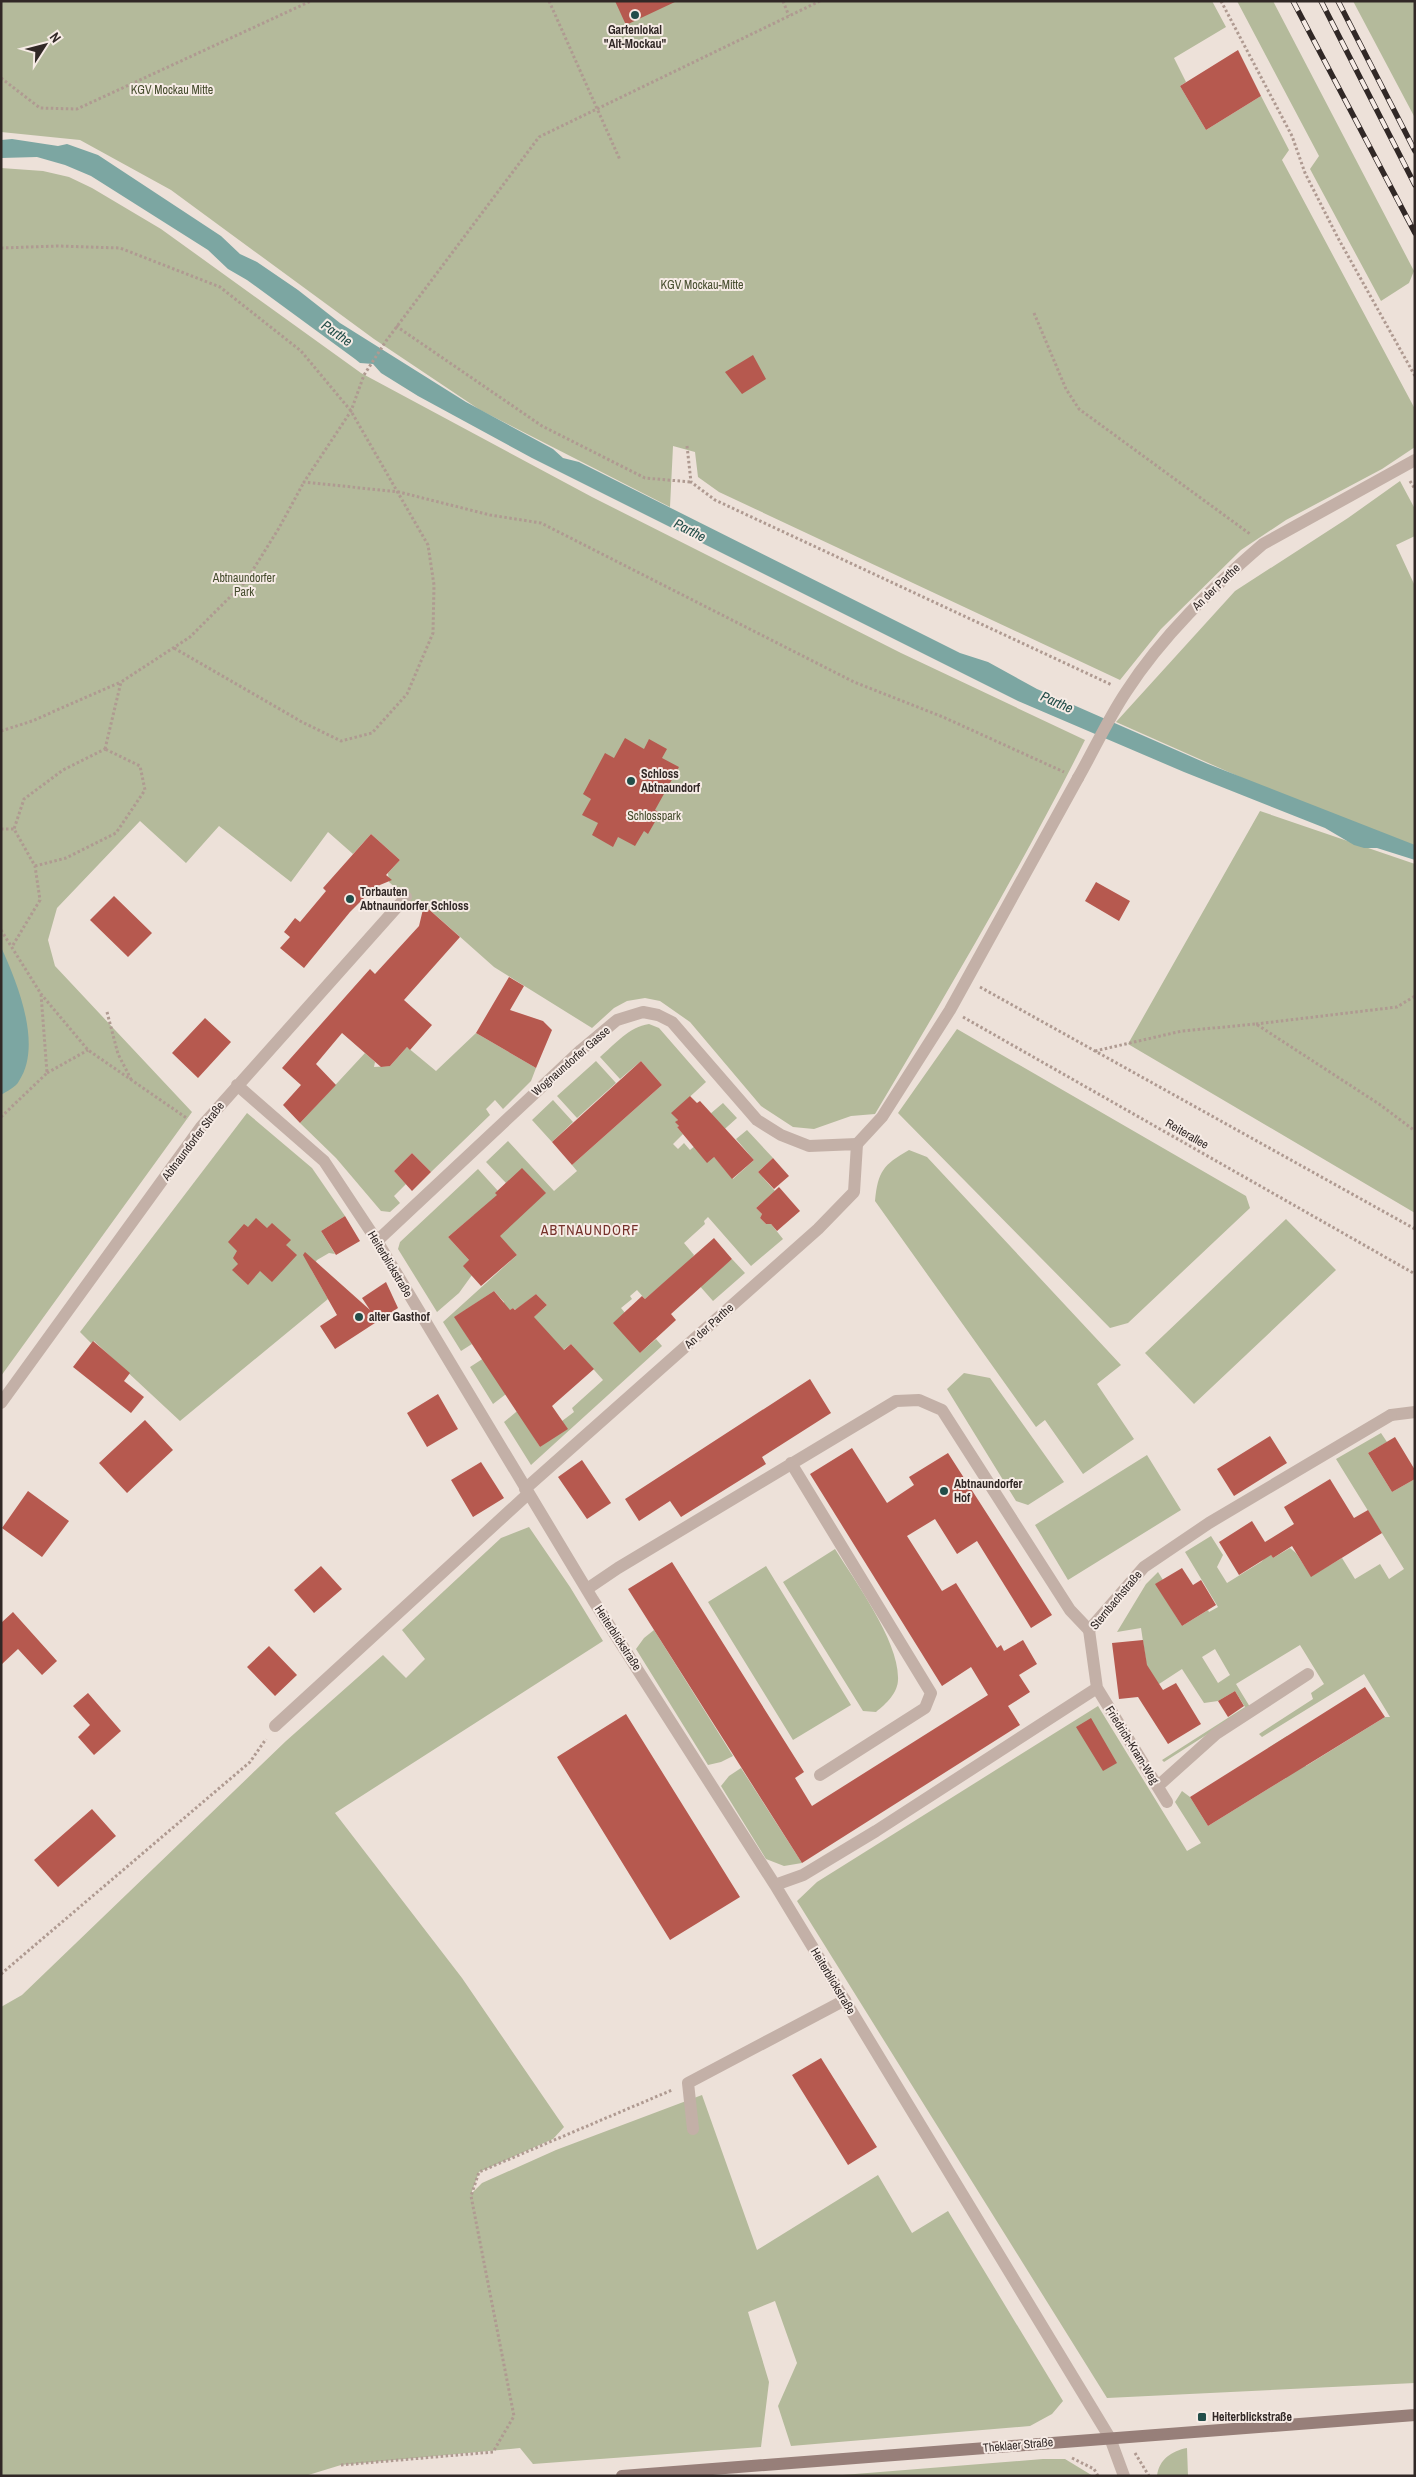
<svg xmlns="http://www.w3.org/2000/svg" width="1416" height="2477" viewBox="0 0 1416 2477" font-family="'Archivo Narrow',sans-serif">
  <rect width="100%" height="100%" fill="#ede1d9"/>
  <path fill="#b4ba9b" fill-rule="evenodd" d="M1,1h1211l14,26 -52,31 12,24 -6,4 26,44 55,-34 28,54 -7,10 133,249v38l-33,22 -96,51 -45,30 -80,79 -41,51 -401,-188 -21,-15 -3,-25 -22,-6 -3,61 -190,-97 -106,-71 -203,-149 -91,-50 -79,-8z
    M1237,1h36l141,270 -5,12 -28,18 -71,-132 9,-13z
    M1353,1h62v117z
    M1,168l42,3 26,6 23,11 69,41 200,144 231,124 309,156 184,87c-64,128 -137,251 -210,374l-24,2 -37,13 -21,-2 -32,-21 -71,-84 -30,-21 -15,-3 -18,3 -13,7 -22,20 -98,-61 -63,-56 -4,-1 -5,2 -33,-30 -1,-9 12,-13 -29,-26 -18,20 -25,-22 -37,50 -72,-56 -33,37 -46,-42 -83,87 -9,32 7,26 137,146 -191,264z
    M1400,481l15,28v27l-19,9 19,41v262l-58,-19 -241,-107 119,-131 113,-73z
    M1260,811l155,53v349l-287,-169z
    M649,1024l10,4 47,54 -34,31 6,7 -2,2 3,4 -2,1 6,7 -10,10 5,5 6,-6 6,7 6,-5 14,-31 13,-11 14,15 -38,34 15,5 19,22 21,-19 -18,-21 11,-9 26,28 -15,14 17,19 -19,17 6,6 -2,4 6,6h5l12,15 -32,27 -43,-49 -4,4 1,3 -21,19 10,12 -2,3 17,20 23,-19 13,14 -32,28 -30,-34 -38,32 -8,-9 -7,6 2,3 -11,9 5,6 14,39 16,-14 6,7 -131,119 -27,-43 54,-45 -34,44 16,26 22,-26 12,-9 -2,-4 31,-28 -32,-36 -78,60 -23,-37 31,-20 46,-42 -11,-11 -20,16 -3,-2 -12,9 3,-15 -10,-11 -39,26 17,27 -11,7 -18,-29 74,-67 -43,-40 -26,22 21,23 3,15 -13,18 -22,19 -39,-63 2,-7 78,-73 20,22 24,-23 -16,15 -20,-21 22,-21 46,50 23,-20 -5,-6 90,-80 -21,-24 -21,18 -20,-22c15,-13 29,-30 49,-33z
    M957,1029l289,167 4,12 -122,115 -18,5 -212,-215z
    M476,1033l60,35 -5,13 -28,28 -8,-9 -9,9 4,6 -59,57 -19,-19 -18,18 12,13 -12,12 6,7 -10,9 -9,-1 -45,-53 -36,-35 65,-70 10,9 -1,5 16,-1 17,-19 29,24z
    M596,1061l20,22 -39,35 -20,-22z
    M553,1100l20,22 -21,20 -20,-22z
    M247,1113l65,55 33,48 -24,15 14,23 -6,-1 -12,7 -6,9 17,30 -148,122 -86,-80 -3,2 -11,-11z
    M909,1150l18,7 194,208 -24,19 37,55 -51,35 -38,-54 -9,7 -161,-226c3,-30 8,-36 34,-51z
    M1286,1219l50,51 -142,134 -49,-51z
    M964,1373l26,5 74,104 -36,23 -12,-4 -69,-112z
    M1381,1433l6,9 -19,11 24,39 23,-13v904l-308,15 -310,-497 20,-19 281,-176 89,145 14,-8 -26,-41 7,-11 8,6 18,29 78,-48 -18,-30 19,-12 19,30 79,-49h5l-26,-43 -102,63 -3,-3 54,-35 -2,-6 13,-9 -24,-39 -64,39 14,23 -86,55 -2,-2 83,-53 -10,-16 -17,10 -14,2 -22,-34 -23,15 -11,-9 -7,-47 -24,4 29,-48 12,-12 5,8 -7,4 26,42 26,-16 1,2 9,-5 -33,-55 26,-16 12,19 -6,12 10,16 34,-21 9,-9 3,5 17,-10 6,5 15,23 31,-18 13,21 25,-15 9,15 15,-10 -68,-110zM1215,1649l15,26 -12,8 -16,-26z
    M1147,1455l34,55 -113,70 -33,-55z
    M529,1527l41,60 33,54 -268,172 127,165 102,149 -11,12 -74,33 -8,22 11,-11 74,-33 146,-55 55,155 121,-75 34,58 36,-22 115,190 -11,13 -22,12 -239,20 -13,-40 19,-43 -22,-62 -27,11 21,70 -8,65 -228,17 -13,-16 -179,17 -36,11h-304v-469l21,-12 264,-254 97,-86 23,23 19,-19 -23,-29 99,-92z
    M835,1549c20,32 63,91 63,128 1,15 -11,26 -22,35l-13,-1 -80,-129z
    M766,1566l85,139 -58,35 -85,-138z
    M654,1630l79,126 -12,6 -13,3 -72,-116 8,-11z
    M741,1768l61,95 -18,3 -18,-7 -45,-73 8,-10z
    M1187,2448l1,28h-31c2,-17 15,-25 30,-28z
    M1043,2459h22l28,17h-263z"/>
  <path fill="#7ca6a2" d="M12,139l46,7 9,-2 31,11 123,81 19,18 17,8 41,28 42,33 126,79 87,47 10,9 16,4 381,191 28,9 49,27 171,75 207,81v15l-38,-12h-13l-10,-3 -29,-17 -141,-56 -166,-71 -486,-243 -114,-62 -37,-23 -8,-9 -13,-1 -5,-4 -108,-79 -19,-11 -20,-19 -117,-74 -26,-11 -28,-8 -36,1v-18z
    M1,947c16,35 42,98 18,134 -3,6 -12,10 -18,14z"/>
  <path fill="#b6594f" d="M615,1h62l-51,24z
    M1238,50l23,46 -55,34 -26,-44z
    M753,355l13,24 -24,15 -17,-22z
    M625,738l19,11 5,-10 18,10 -5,9 17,9 -24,43 5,3 -12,21 -4,-3 -9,15 -17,-9 -5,10 -21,-12 6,-12 -16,-8 9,-16 -8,-5 22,-41 9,5z
    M371,834l29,26 -14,15 6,5 -17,7 -25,25 -46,56 -24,-20 10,-11 -6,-5 11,-14 5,4 26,-31 -3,-3z
    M1096,882l34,19 -11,20 -34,-20z
    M114,896l38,37 -24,24 -38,-37z
    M424,905l36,32 -56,63 28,25 -22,25 -3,-3 -17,19 -9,1 -39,-34 -26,31 20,21 -36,38 -17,-18 18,-20 -19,-17 88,-99 5,5 44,-48z
    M509,977l15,9 -14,24 33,11 9,9 -16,38 -60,-35z
    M205,1018l26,24 -33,36 -26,-25z
    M641,1061l21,24 -90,80 -20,-23z
    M690,1096l7,7 3,-2 54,59 -22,19 -18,-22 -7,6 -30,-36 2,-1 -4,-4 3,-2 -7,-7z
    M412,1153l19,19 -19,19 -18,-20z
    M773,1158l16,18 -15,13 -16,-17z
    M522,1168l24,25 -46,43 17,19 -36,31 -18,-20 6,-6 -21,-23 49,-42 -2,-2z
    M779,1187l21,24 -23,20 -6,-7h-5l-6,-6 2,-4 -6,-6z
    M345,1216l15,25 -24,14 -15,-24z
    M256,1218l11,10 5,-5 19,17 -5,5 11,10 -25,27 -12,-11 -12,14 -16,-15 6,-6 -5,-6 4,-7 -9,-9 16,-18 4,3z
    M714,1238l18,21 -61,55 5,6 -36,33 -27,-30 29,-27 3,3z
    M305,1252l65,58 -8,-12 24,-16 12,26 -63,41 -15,-23 17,-11 -34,-60z
    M494,1291l16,19 3,-2 2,2 21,-16 11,11 -13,12 30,33 7,-6 23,25 -42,37 16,23 -28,18 -86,-130z
    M93,1341l37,32 -6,8 20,16 -13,16 -58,-46z
    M810,1379l21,34 -69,44 4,7 -85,53 -11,-16 -31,20 -14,-22z
    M438,1394l20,35 -31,18 -20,-34z
    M145,1420l28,30 -46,43 -28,-30z
    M1270,1436l17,27 -53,33 -17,-27z
    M1395,1437l20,33v9l-23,13 -24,-39z
    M852,1448l35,55 27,-18 -5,-8 39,-24 104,162 -21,13 -54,-87 -20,13 -22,-35 -28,17 35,55 14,-8 41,65 4,-3 3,6 19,-11 14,24 -18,11 11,17 -22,14 12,19 -218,138 -174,-274 44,-27 132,210 -9,6 17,28 176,-111 -17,-28 -29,19 -132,-212z
    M582,1460l29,43 -24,16 -29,-42z
    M481,1462l23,36 -31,19 -22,-37z
    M1330,1479l24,39 14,-8 14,23 -71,44 -19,-31 -19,12 -2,-3 -32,20 -20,-33 33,-21 13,21 29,-18 -10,-17z
    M28,1491l41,30 -27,36 -40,-29z
    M321,1566l21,23 -28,24 -20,-23z
    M1182,1568l11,17 8,-5 15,25 -34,21 -27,-42z
    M13,1612l44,49 -15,14 -24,-26 -17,16v-42z
    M1143,1640l4,25 16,25 13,-7 25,41 -33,20 -30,-47 -19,2 -7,-56z
    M269,1646l28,29 -22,21 -28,-29z
    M1365,1687l20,30 -177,109 -18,-29z
    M1235,1691l9,15 -16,11 -10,-16z
    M88,1693l33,38 -27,24 -16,-18 12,-12 -17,-19z
    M626,1714l114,183 -70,43 -113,-183z
    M1091,1718l26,45 -14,8 -27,-44z
    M92,1809l24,27 -58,51 -24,-27z
    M821,2058l56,89 -29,18 -56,-90z"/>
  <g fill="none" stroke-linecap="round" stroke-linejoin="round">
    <path stroke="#af9a91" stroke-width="3" stroke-dasharray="2.5 2.5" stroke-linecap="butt" d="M549,1l71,159
      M783,1l6,15
      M820,1l-281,136 -153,204 -22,34 -13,36 -47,71 95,10 91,23 51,8 313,159 89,35 121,55
      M1221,1l71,135 13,37 33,65 77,138
      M1,78l39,30 37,1 234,-108
      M1,248l57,-2 62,2 100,39 81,64 50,60 77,134 6,40 -1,48 -26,61 -35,39 -31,8 -39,-19 -128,-74
      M1034,313l32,76 13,20 171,125
      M396,326l146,100 103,52 46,4
      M687,446l4,36 24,18 397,185
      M1410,481l5,8
      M1,731l31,-10 89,-39
      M105,749l16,-67 69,-45 56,-56 33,-53 25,-46
      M1,829h13
      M35,866l31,-8 50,-25 29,-43 -5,-24 -35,-17
      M1,930l40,64 47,56 100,69
      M13,945l27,-45 -5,-34 -21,-37 10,-30 39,-29 42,-21
      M980,987l435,242
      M107,1012l11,42 14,27
      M963,1017l452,257
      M1256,1024l141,-17 18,-11
      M1095,1051l87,-20 74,-7 123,80 36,27
      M47,1073l41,-23
      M1,1117l46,-44 -6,-79
      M1,1974l249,-212 16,-23
      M1135,2453l14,23
      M1072,2458l22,11 4,7
      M341,2465l152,-13 21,-36 -43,-220 8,-24 193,-82"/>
    <path stroke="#c3b0a7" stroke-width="12" d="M857,1144l25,-27 68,-107 128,-232
      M1391,1415l24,-3
      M791,1463l140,230 -6,15 -105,67
      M587,1589l31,-21 278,-167 23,-1 23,10 128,200 19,20
      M1158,1786l58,-52 92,-60
      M693,2129l-5,-46 157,-83"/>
    <path stroke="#c3b0a7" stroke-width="12" d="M1078,778c16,-28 30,-59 48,-86 36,-56 87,-105 137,-148l152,-84
      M237,1085l87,76 53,80 216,359 182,285 335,553
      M377,1241l204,-191 36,-30 26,-8 15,3 14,7 85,98 24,15 28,11 48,-2 -3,48 -36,37 -293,260
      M1,1403l200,-276 205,-230
      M1097,1688l70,114
      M275,1726l253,-232
      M775,1885l28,-10 73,-44 221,-143 -8,-58 55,-63 65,-44 182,-108"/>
    <path stroke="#c3b0a7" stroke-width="12" d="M1110,2438l14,38"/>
    <path stroke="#977f79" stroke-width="12" d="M622,2476l793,-61"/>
    <defs>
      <path id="rail" d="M1293,1l122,232
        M1321,1l94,184
        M1338,1l77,150"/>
    </defs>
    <use href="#rail" stroke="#312826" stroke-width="5.5"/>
    <use href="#rail" stroke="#f6ebe5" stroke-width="4" stroke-dasharray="11" stroke-linecap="butt"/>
  </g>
  <g fill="#224d49" stroke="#f6ebe5" stroke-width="2">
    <circle cx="635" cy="15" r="5"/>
    <circle cx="631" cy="781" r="5"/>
    <circle cx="350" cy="899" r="5"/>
    <circle cx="359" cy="1317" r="5"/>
    <circle cx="944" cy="1491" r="5"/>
    <rect x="1197" y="2412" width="10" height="10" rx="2.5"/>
  </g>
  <g text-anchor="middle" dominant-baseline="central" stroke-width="4" stroke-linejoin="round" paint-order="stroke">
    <g font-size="12" font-weight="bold" fill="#312826" stroke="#f6ebe5" text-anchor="start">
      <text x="635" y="30" text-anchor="middle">Gartenlokal<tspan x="635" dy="14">"Alt-Mockau"</tspan></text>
      <text x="641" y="774">Schloss<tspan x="641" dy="14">Abtnaundorf</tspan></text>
      <text x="360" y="892">Torbauten<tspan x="360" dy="14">Abtnaundorfer Schloss</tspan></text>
      <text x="369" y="1317">alter Gasthof</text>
      <text x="954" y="1484">Abtnaundorfer<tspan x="954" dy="14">Hof</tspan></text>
      <text x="1212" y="2417">Heiterblickstraße</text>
    </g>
    <g font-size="12" fill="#454c2d" stroke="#f6ebe5">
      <text x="172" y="90">KGV Mockau Mitte</text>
      <text x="702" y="285">KGV Mockau-Mitte</text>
      <text x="244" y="578">Abtnaundorfer<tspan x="244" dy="14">Park</tspan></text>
      <text x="654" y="816">Schlosspark</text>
    </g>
    <g font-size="12" fill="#312826" stroke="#f6ebe5">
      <text transform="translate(1216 587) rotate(-44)">An der Parthe</text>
      <text transform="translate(571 1061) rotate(-41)">Wognaundorfer Gasse</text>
      <text transform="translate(1187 1134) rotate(30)">Reiterallee</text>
      <text transform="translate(193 1141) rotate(-53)">Abtnaundorfer Straße</text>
      <text transform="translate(390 1264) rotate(59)">Heiterblickstraße</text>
      <text transform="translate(709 1326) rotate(-42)">An der Parthe</text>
      <text transform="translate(1116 1600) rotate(-50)">Sternbachstraße</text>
      <text transform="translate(618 1638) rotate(57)">Heiterblickstraße</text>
      <text transform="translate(1132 1745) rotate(58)">Friedrich-Kram-Weg</text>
      <text transform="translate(833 1981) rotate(59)">Heiterblickstraße</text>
      <text transform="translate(1018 2445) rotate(-5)">Theklaer Straße</text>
    </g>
    <g font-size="14" font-style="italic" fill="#224d49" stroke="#f6ebe5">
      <text transform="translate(337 333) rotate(35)">Parthe</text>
      <text transform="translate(690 530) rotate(27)">Parthe</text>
      <text transform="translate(1057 702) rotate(24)">Parthe</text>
    </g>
    <g font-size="14" letter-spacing="1" fill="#75312a" stroke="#f6ebe5">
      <text x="590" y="1230">ABTNAUNDORF</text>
    </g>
  </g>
  <rect width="1416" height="2477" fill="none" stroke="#312826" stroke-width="5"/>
  <g transform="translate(45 45) rotate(54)" stroke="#f6ebe5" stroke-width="4" paint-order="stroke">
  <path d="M0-4L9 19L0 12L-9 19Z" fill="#312826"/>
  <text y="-8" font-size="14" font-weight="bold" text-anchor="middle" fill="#312826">N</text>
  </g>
</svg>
